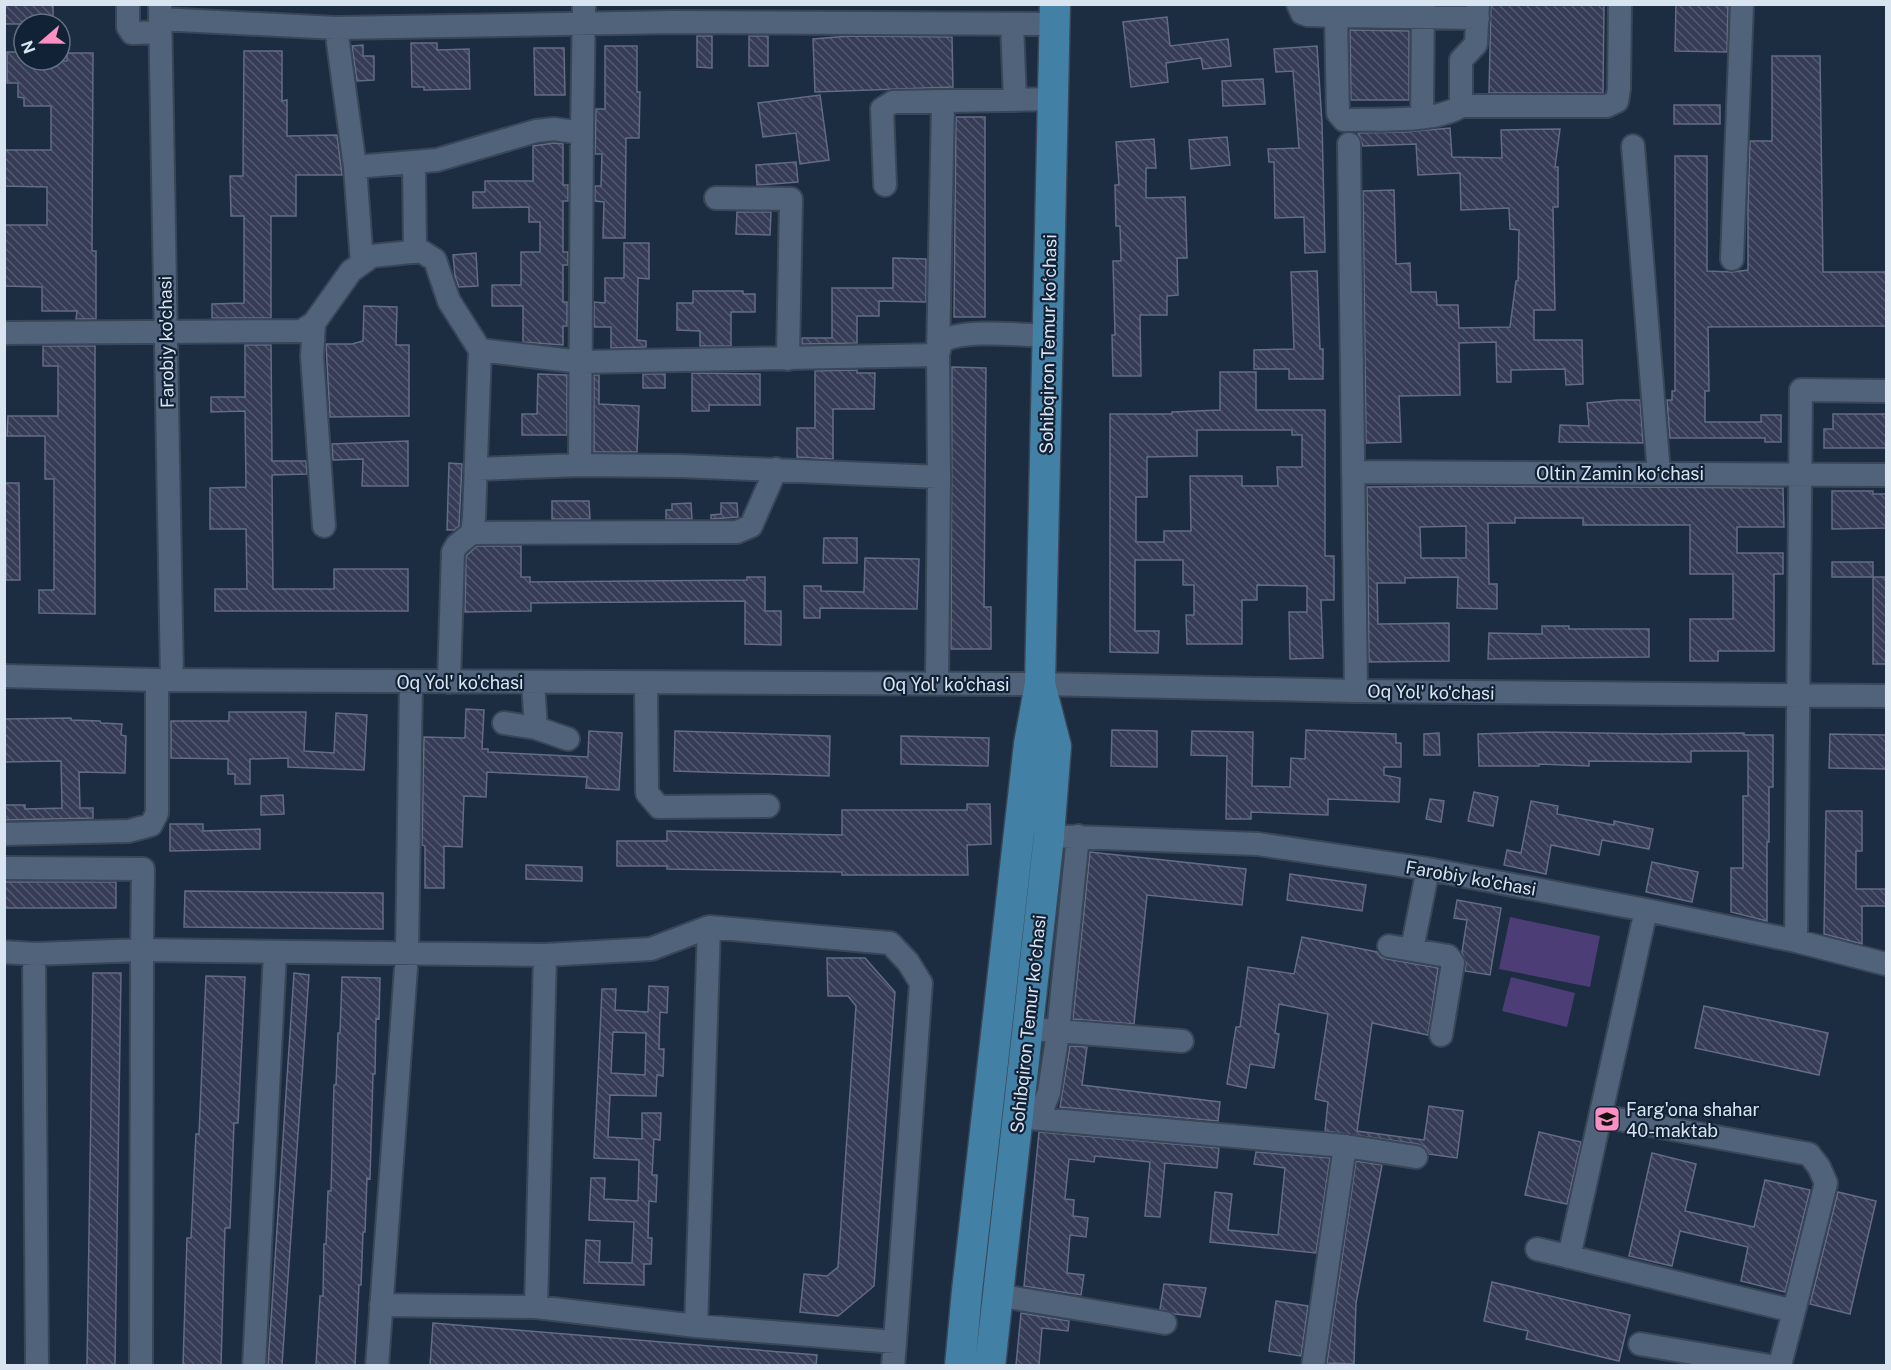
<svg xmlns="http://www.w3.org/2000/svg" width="1891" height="1370" viewBox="0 0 1891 1370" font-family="'Public Sans',sans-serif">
  <defs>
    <pattern id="building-back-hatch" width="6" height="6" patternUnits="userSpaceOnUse" patternTransform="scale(1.5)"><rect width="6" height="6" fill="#363c55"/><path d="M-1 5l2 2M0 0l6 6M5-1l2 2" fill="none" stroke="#52586e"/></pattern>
  </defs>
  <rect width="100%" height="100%" fill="#1c2c41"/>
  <path fill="#4c3d77" d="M1510,917l90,19 -10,51 -91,-18z
    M1511,977l64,16 -8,34 -65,-16z"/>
  <path fill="url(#building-back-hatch)" stroke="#646b86" stroke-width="1.5" fill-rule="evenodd" d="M4,4h49v20h-49z
    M1491,4h113l-1,89h-114z
    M1676,4h52l-1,48 -52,-1z
    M1167,17l3,29 58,-7 3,27 -28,3 -2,-11 -35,5 2,19 -37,5 -8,-65z
    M1350,30l59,1v69h-58z
    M697,36h15v32l-15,-1z
    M749,36h19v30h-19z
    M850,36l102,1 1,50 -138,5 -2,-53z
    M411,43h26v7l32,-1 1,40 -46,1v-3h-12z
    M363,45v11h11v24l-17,1 -5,-35z
    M605,46h32v46h3l-1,46h-13l-1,100h-22l1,-36 -9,-1v-15h6l1,-32h-7l1,-45h9z
    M1317,46l5,77 3,129 -20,1 -1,-36 -29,1 -1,-56h-5l-1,-13 31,-1 -6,-77 -17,1 -2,-23z
    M534,48h30l1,47h-30z
    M244,51h38v50l5,-1v36l50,-1 5,40h-46v41h-25v102h-59v-14l32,-1v-87h-13l-1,-40h13z
    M7,52h16v8l44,1v-8h26l-1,198h4v68h-20l1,-8h-35v-24l-38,-1v-61h43v-38l-43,-1 1,-36h46v-44h-27v-8l-6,-1v-14h-11z
    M1772,56h48l3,216h64v54l-179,1 1,64h-4v31h56v-7h20v27h-16v-4h-95l-3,-38h5v-9h3v-235h32v115l25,1 16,-2v-62l2,-67h22z
    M1263,79l2,25 -42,2 -1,-25z
    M820,95l9,65 -29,4 -4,-31 -33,4 -5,-34z
    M1674,105h46v19h-46z
    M956,117h29v200h-31z
    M1450,128l2,29 50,1 -1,-28 59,-1 -5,38h3v40h-5l2,103h-21v30h48l1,44 -17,1 -1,-16 -54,1v12h-14l-1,-40 -37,1 1,52 -61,1 2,46 -35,1 -3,-252 31,-1 2,74 14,-1 1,29h25l1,13h21l1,23 51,-1 6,-46h2l1,-51 -9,-1 -1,-21 -48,2 -1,-37 -42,2 -2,-31 -53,2 -4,-11 -1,-2 48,-1z
    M1227,137l3,28 -39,4 -2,-29z
    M1154,139l2,29h-10v30l39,-1 2,61h-10l1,37 -11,1v19h-27l1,61h-28l-1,-41h3l-2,-74h8l-1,-35h-4l-1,-41h4l-3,-43z
    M554,143l9,1v41h5v16h-5v51h5v13h-5v37h4v24h-4v19l-40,-3v-36h-31v-21h29v-33h19v-30h-11v-15l-56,1v-16h12v-11h48v-35z
    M796,162l2,20 -41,3 -1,-20z
    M737,212h34l-1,23 -34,-1z
    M624,243h25v36l-11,-1 -1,62 9,1v6l-35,1v-21h-17v-25l11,1v-25h19z
    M476,253l2,33 -19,1 -4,-11 -2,-21z
    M893,258l33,1v43l-47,-1v15h-22v27l-55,1v-6h30v-50h61z
    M1317,271l3,78h3v30h-34v-10h-35v-19l40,-1 -3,-77z
    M693,291h50v3h12v18h-24v34h-31v-15l-23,-1v-27h16z
    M364,306l33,1 -1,38h13v71l-79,1 -4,-73h26l11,-3z
    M245,345h26l1,116h34l1,13 -35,1 1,114h61v-20h74v42h-193v-22h32l-1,-60h-36v-41l36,-1 -1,-76 -34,1v-15h34z
    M43,346h52v268l-56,-1v-23h15v-111h-9v-43h-38l1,-20h50v-50h-15z
    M952,367l34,1 -2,239h7v42h-40z
    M857,370v3h18l-1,36h-41v50l-36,-2v-29h18v-57z
    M1220,372h36v38h69v146h9v44h-13l2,58 -33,1 -1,-47h18v-26l-50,-1v15h-15v44h-55l-1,-29h8v-30h-11v-25h-48v71h24l-1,22 -48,-1v-238h62v-2l48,-2zM1197,430h95v5h10v32h-25l1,19h-36v-10h-52l1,55h-27v11h-28v-45h11v-40l50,-1z
    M692,373l68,1v31h-51v6h-17z
    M538,374l29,1v60h-45v-21h15z
    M643,374h22v14h-22z
    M594,375h5v29l40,2 -2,46h-43z
    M1618,400h22l3,43 -84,-1 1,-17 29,1 -2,-23z
    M1833,414h54v34h-63v-19h9z
    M408,441v45h-46l1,-27 -30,1 -1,-16z
    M449,463l13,1 -3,62 -5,4h-7z
    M5,483h14l1,97h-14z
    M1454,486l329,2 1,39h-47v26h46v21h-9v77h-56v10h-28v-42h43v-45h-43v-49h-107v-7h-68v5h-27l1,61h8v25l-40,-1 1,-31 -53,1v5h-28l1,41 71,-1v38l-80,1 -2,-175zM1466,526v32h-45l-1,-31z
    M1832,491h41v3h14v34l-55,1z
    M552,501h37l1,18h-38z
    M691,503l1,16h-26v-9h6v-6z
    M721,503h16l1,14 -27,2v-4l10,-1z
    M824,538h33v25h-34z
    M477,546h44v31h9v5l217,-2v-3h18v34h16v34l-36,-1v-43l-214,2v8l-66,1 1,-56z
    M865,558l54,1 -2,50 -97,-1v10h-16v-32h17v5l43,1z
    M1832,562h41v15h-41z
    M1873,577h14v87h-14z
    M1542,626h27v3h80v28l-161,2 1,-26 53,1z
    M466,709l18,1 -2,39h6v3l100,5 1,-26 33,2 -3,57 -33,-2 1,-11 -100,-5 -1,25 -22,-1 -2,51 -18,-1v42h-19v-42l-3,-1 2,-108 41,1z
    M229,712h77l-2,39 30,2 2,-40 31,2 -3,55 -76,-3v-9l-38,1v25h-15v-10h-7v-15l-57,-1v-37h58z
    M71,718v2l29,1 1,2 21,1 -1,11 5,1 -1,37 -46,-1 1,36h13v10l-89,2v-15h21v4l37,-1 -1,-47 -57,1v-43z
    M1112,730l45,1v36l-46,-1z
    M1306,730l90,4v9h5v24h-17v8l16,3 -1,24 -71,-3v16l-77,-3v7h-25l1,-63 -36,-1 1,-24 61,1 -1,54 38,1 1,-29 14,1z
    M675,731l155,5 -1,40 -155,-5z
    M1541,732l119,2 84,-1v2h29v52h-4v55h-2v79l-36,-9v-44h12v-72h5v-45h-57v11l-102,-1v5l-50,-2v2h-60l-1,-32z
    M1439,733l1,22h-16v-21z
    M1830,734l57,1v34l-58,-1z
    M901,736l88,2 -1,28 -87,-2z
    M1474,792l24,5 -5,29 -25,-5z
    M283,795l1,19 -23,1v-19z
    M1430,799l14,2 -3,21 -15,-3z
    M1531,801l27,5 -1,8 57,11v-4l39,8 -4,20 -47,-9 -3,15 -48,-10 -5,29 -42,-9 3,-15 14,3z
    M967,804h23l1,40 -24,1 1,30h-126v-3l-175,-3v-3h-50v-25h50v-10l175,4v-25h125z
    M1826,811h36v40h-6v38h31v17h-25v38l-38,-10z
    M170,824h33v7l57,-2v20l-90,2z
    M1090,852l156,17 -4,36 -95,-10 -13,129 -61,-5z
    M1652,862l46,10 -6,30 -46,-10z
    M526,865l56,2v14l-56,-2z
    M1290,874l76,11 -4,26 -75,-11z
    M4,882h112v26h-112z
    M185,891l198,2v36l-199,-2z
    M1457,900l44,8 -11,67 -25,-4 1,-7 -4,-12 5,-32 -13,-2z
    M1302,937l75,15 4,5 6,2 51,9 -10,67 -56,-12 -15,108 67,9 5,-34 34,5 -6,47 -28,-4 -4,-7 -7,-3 -93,-13 3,-29 -13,-3 13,-85 -49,-10 -4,29 4,1 -5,34 -24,-4 -4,24 -19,-4 9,-57h4l8,-60 46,7z
    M827,958h38l30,34 -21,294 -36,30 -38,-4 4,-38 23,2 11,-9 18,-261 -8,-10h-20z
    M93,973h28l-6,392h-28z
    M294,973l15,2 -27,390h-14z
    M206,976l39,1 -7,146h-4l-4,105h-5l-4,137h-38l4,-127h4l5,-104h3z
    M342,977l38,1 -1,41 -3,-1 -1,56h-2l-3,105 -3,-1 -2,54h-2l-2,53h-2l-4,80h-39l4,-69h3l1,-52h2l2,-53h3l3,-106h2l2,-52h2z
    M649,986l19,1 -1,26 -7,-1 -1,37h5l-1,27 -6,-1 -1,21 -46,-1 -2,42 34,2v-26h19l-1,27 -6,-1 -2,36h5l-1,27 -7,-1 -1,37h4l-1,26h-7v21l-60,-2 2,-43 14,1 -1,21 33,1 2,-41 -45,-2 2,-42h14l-1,21 34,2 1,-41 -45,-2 8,-169h14l-1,21 33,2zM613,1032l33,1 -1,42 -34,-2z
    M1704,1006l124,27 -9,42 -124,-27z
    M1070,1046l17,1 -5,38 138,17 -2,19 -158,-14z
    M1039,1132l180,16 -2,20 -52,-5 -5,54 -15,-1 5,-54 -55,-6 -1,6 -25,-3 -4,40 9,1 -1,16 15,2 -2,19 -16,-2 -3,38 17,2 -3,20 -57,-9z
    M1539,1132l42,10 -14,62 -42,-9z
    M1256,1152l74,6 -14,95 -106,-11 5,-50 17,2 -4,36 50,5 7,-67 -31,-4z
    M1652,1153l44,11 -11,47 69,16 11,-47 45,10 -25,102 -44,-11 7,-34 -68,-16 -8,35 -43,-10z
    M1356,1161l26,4 -26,138 -2,61 -27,-1z
    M1838,1192l38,9 -26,113 -40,-10z
    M1492,1282l138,33 -11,46 -93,-22 2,-8 -44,-10z
    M1164,1284l42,4 -6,29 -25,-3 -15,-5z
    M1276,1301l32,5 -7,50 -32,-5z
    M1021,1313l48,8 -1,10 -26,-3 -3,37h-23z
    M433,1323l384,32 -1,10h-386z"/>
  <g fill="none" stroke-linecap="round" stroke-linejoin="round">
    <defs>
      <path id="minor" d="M128,4v23l4,6 28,-1
        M584,4l-2,129 -2,332 100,1 259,11
        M1298,4l4,9 6,2 28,1 2,97 6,7c31,-1 93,3 117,-14h146l10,-5 2,-12 1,-85
        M160,6l12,674
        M1336,16l142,2
        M160,19l176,9 339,-6 380,2
        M1012,24l3,76
        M336,28l19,139 7,96
        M1461,106v-46l15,-16 2,-40
        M1422,117l1,-113
        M1349,144l7,547
        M1633,146l26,328
        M414,163l1,89
        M355,167l82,-7 99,-29 18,-2 28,4
        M885,185l-3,-76 11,-7 160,-3
        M716,198l75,1 -3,160
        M1732,259l10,-255
        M314,323l-2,33 12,170
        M4,333l297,-2 13,-8 37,-52 21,-15 49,-5 14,9 14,41 31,49 101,12 357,-7 3,-13c21,-14 80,-7 107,-6
        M477,469l103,-4
        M1353,472l533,3
        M472,533l265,-1 14,-6 25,-57
        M4,676l153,4 883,4 316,7 530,5
        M449,682l4,-130 4,-7 15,-12 2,-16 6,-167
        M533,682l3,46
        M646,683l1,110 12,14 109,-1
        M937,684l2,-207 -1,-122 5,-253
        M504,723l32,5 32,11
        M4,834l125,-3 22,-6 6,-12v-133
        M1049,836l209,8 170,25 218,41 150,31 90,23
        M4,868l139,1 -1,81 403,5 106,-6 58,-22 181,16 18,19 13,21 -26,359 -199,-16 -160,-19 -155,-2
        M1796,941l5,-551 85,1
        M1389,946l59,10 5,7 -12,72
        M1412,949l16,-80
        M4,952l30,2 108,-4 -1,416
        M34,954l3,412
        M1044,1030l138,11
        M1601,1116l208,38 10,13 7,16 -32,128
        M1018,1117l327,29 71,11
        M1039,1118l10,-26 9,-60 20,-196
        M1537,1249l257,62 -13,50 -5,5
        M1569,1257l77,-347
        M996,1295l169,28
        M536,1307l9,-352
        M696,1326l13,-399
        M1640,1344l130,22
        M254,1366l21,-413
        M377,1366l30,-412 4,-272
        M893,1366l2,-24
        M1313,1366l32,-220"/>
      <path id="major" d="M1040,684l15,-680
        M960,1366l7,-75 62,-547 11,-60 16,62 -7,90 -59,530"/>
    </defs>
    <use href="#minor" stroke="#384657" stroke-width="26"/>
    <use href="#major" stroke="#384657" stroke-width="33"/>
    <use href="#minor" stroke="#51637a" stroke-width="22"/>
    <use href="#major" stroke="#4380a5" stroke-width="30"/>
  </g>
  <defs>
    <symbol id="school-square" viewBox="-11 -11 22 22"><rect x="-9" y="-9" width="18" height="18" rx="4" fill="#fc8fc1" stroke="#122236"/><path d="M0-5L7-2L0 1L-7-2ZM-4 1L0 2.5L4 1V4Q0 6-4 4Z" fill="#111"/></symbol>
  </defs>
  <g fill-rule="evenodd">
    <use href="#school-square" x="1592" y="1104" width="30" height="30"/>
  </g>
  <g text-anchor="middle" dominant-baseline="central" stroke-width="4.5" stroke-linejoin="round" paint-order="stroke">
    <g font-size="18" fill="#d9e4f1" stroke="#122236">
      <text transform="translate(166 342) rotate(-91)">Farobiy ko'chasi</text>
      <text transform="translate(1048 344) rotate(-89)">Sohibqiron Temur koʻchasi</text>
      <text x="1620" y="473">Oltin Zamin koʻchasi</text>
      <text x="460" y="682">Oq Yol' ko'chasi</text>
      <text x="946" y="684">Oq Yol' ko'chasi</text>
      <text transform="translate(1431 692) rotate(1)">Oq Yol' ko'chasi</text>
      <text transform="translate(1471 878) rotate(10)">Farobiy ko'chasi</text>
      <text transform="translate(1028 1024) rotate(-84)">Sohibqiron Temur koʻchasi</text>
    </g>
    <g font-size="18" fill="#d9e4f1" stroke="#122236" text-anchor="start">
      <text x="1626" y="1109">Farg'ona shahar<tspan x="1626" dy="21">40-maktab</tspan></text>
    </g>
  </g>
  <rect width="1891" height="1370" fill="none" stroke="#d9e4f1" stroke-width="12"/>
  <g transform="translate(42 42) rotate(250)"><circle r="28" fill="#122236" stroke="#627081" stroke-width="1.5"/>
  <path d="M0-4.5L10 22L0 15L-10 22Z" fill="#fc8fc1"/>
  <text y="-9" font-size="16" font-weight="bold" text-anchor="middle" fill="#d9e4f1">N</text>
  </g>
</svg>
